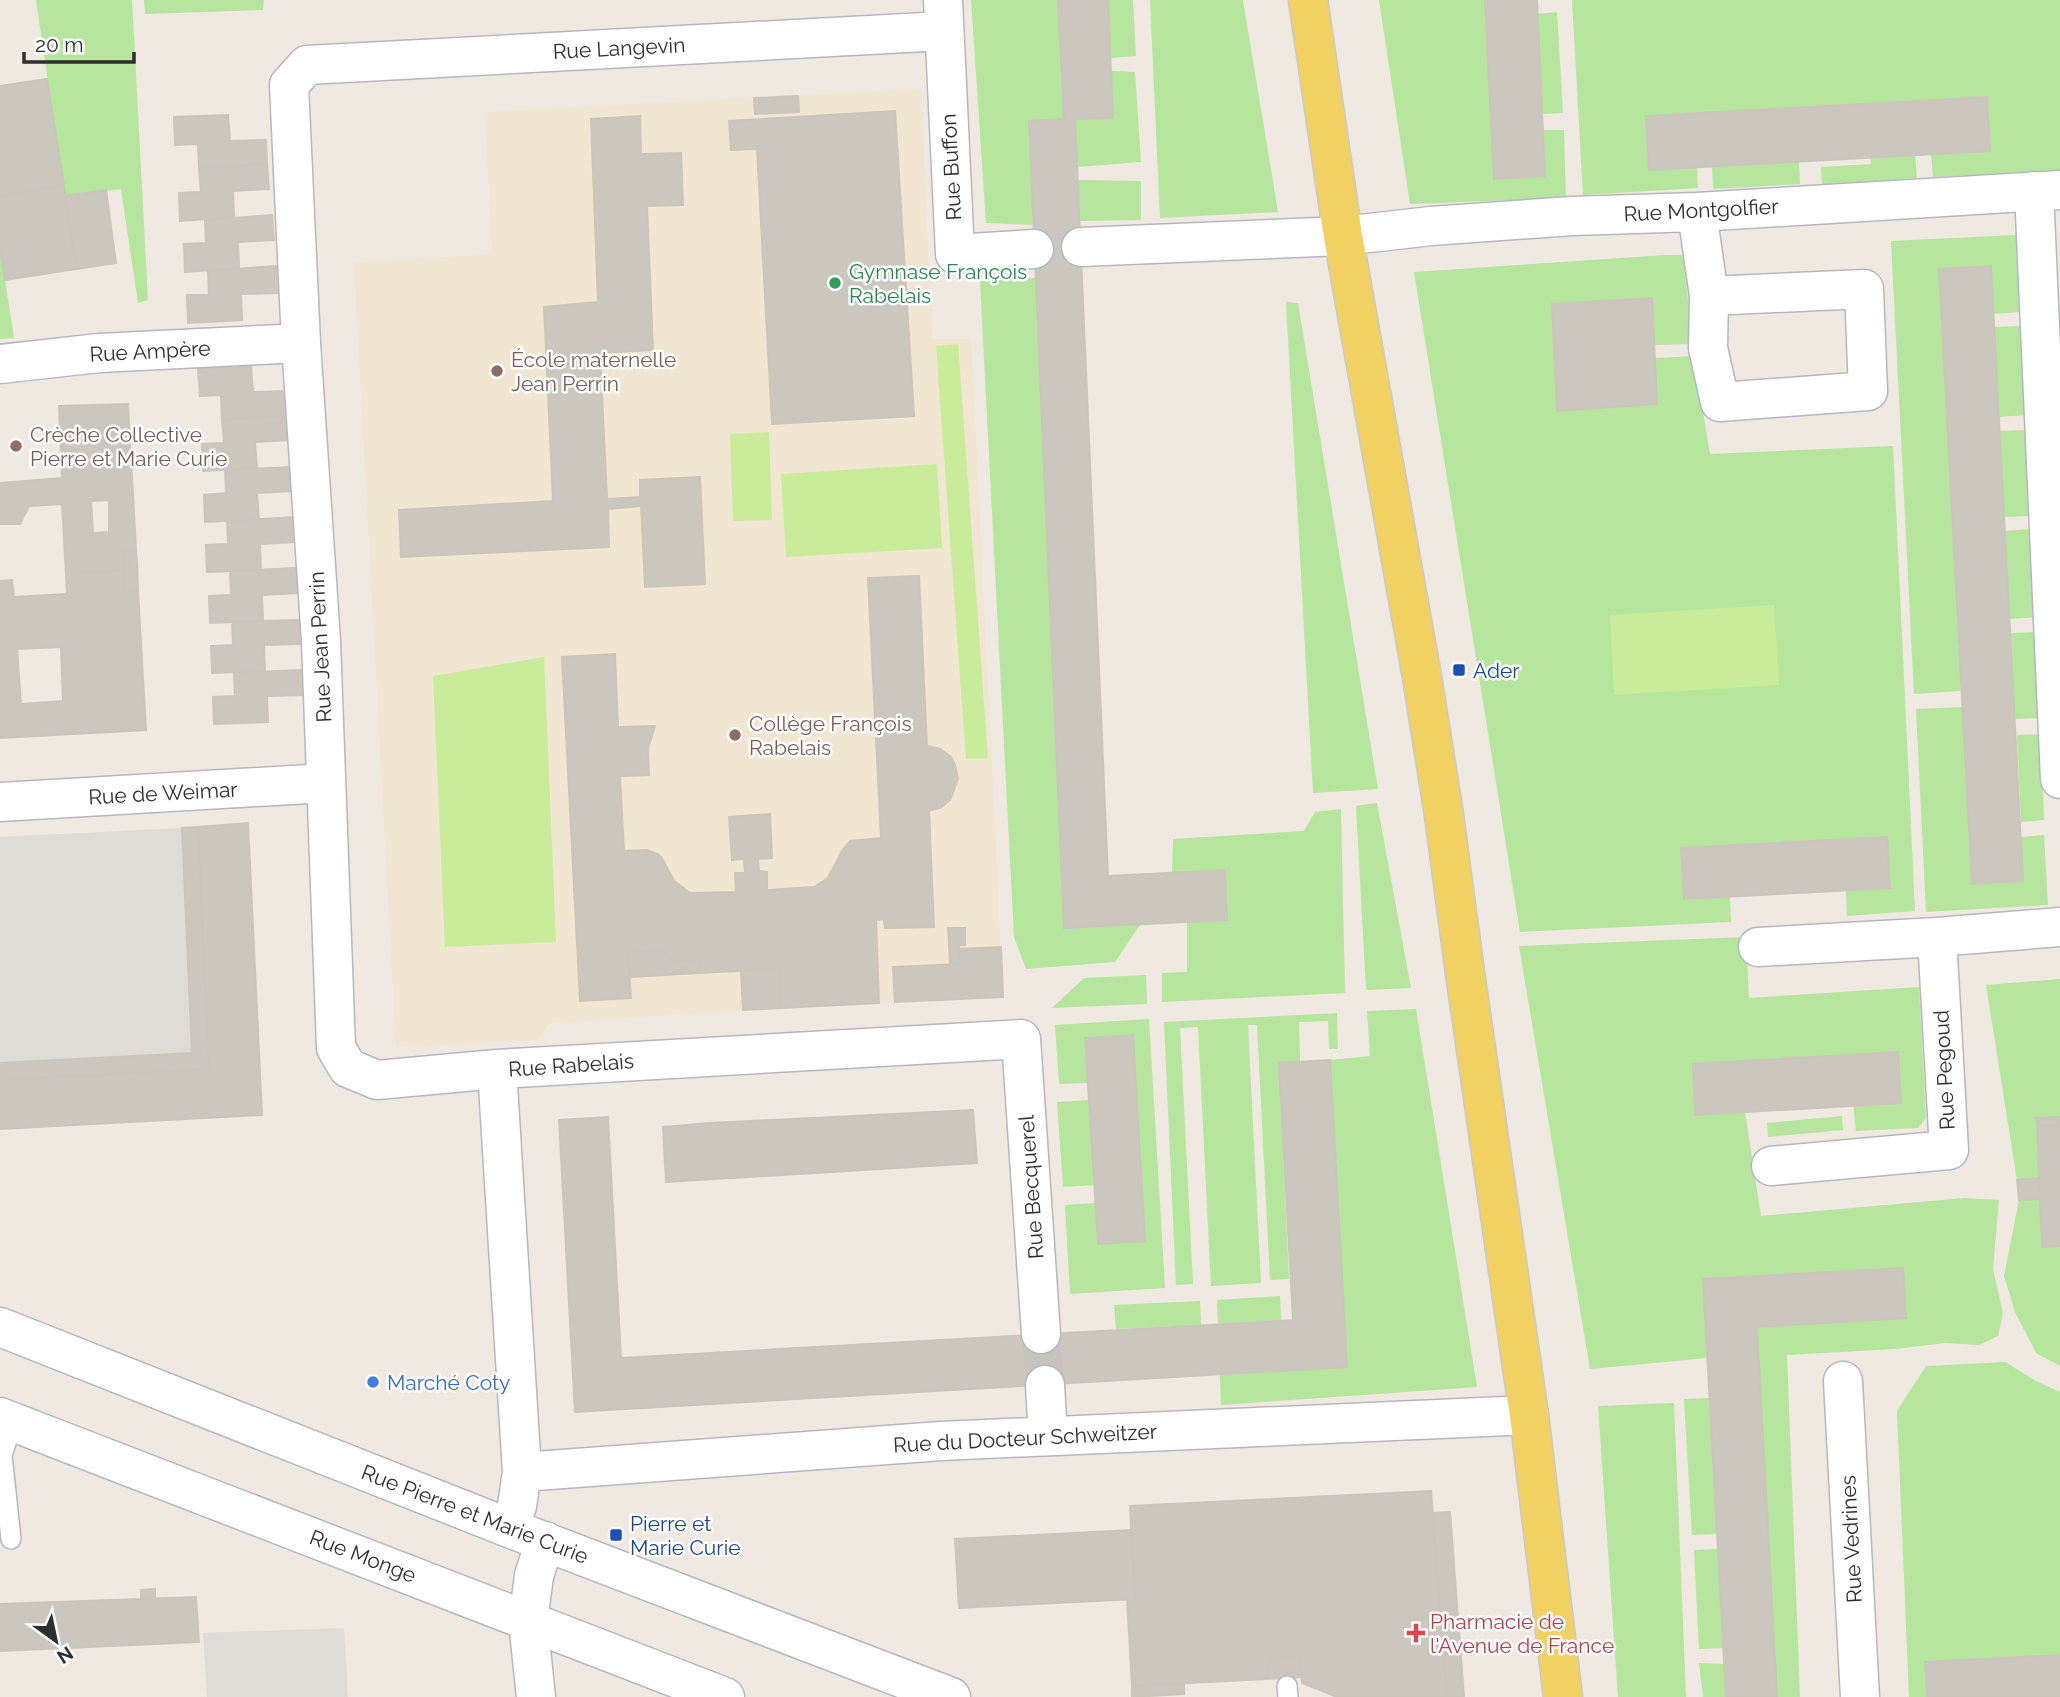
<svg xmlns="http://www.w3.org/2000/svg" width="2060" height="1697" viewBox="0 0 2060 1697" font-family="Raleway,sans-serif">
  <rect width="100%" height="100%" fill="#efe9e1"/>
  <path fill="#f0e6d1" d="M921,89l11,250h39l32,658 -260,13 -193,13 -13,17 -141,7 -42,-784 138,-9 -7,-142z"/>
  <path fill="#b6e59e" d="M36,0h96l16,300 -10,3 -17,-114 -56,7z
    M144,0h120l-1,10 -118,4z
    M971,0h87l6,119 -35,2 4,104 -47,-2z
    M1108,0h25l3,56 -25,2z
    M1150,0h93l35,212 -118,6z
    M1379,0h106l9,179 51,-3 -2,-46h21l2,68 -156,6z
    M1572,0h488v170l-127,7 -2,-23 59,-3 -3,-54 -341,19 3,54 48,-3 1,21 -115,7z
    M1557,12l6,101 -21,1 -5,-100z
    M1111,71l24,1 6,90 -64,5 -2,-48 38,-1z
    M1915,155l2,23 -95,7 -1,-18 50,-3v-7z
    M1799,161l1,23 -87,5 -1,-23z
    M1078,180l63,1v39l-61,1z
    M2016,235l3,77 -26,2 -54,-44 22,421 -47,3 -23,-453z
    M0,247l14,91 -14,1z
    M1666,255h17l10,89 -39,1 -3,-47 -99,6 6,106 96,-52 40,-2 16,98 183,-8 22,465 -68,5 -1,-25 44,-4 -3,-50 -206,11 3,51 46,-2 1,25 -211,10 -106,-660z
    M1036,278l28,649 76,-2 -25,37 -89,7 -12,-32 -34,-656z
    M1286,302l12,1 80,486 -65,4z
    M2023,326l5,89 -31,2 -4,-90z
    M2025,430l5,86 -26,1 -4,-86z
    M2030,529l6,88 -26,2 -5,-88z
    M2037,632l4,86 -27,1 -3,-86z
    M1963,707l9,177 51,-3 -2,-44 23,-2 4,70 -122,7 -10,-203z
    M2041,734l3,86 -23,2 -4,-87z
    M1377,803l34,185 -45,2 -10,-184z
    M1341,809l4,184 -183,9v-29l25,-1v-50l40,-2 -2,-49 -53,2 1,-34 131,-8 11,-19z
    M1746,937l3,61 170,-11 7,131 -8,10 -62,3 -3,-26 44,-53 -204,13 2,49 50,-2 16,104 204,-18 34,2 -6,69 10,44 -5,23 -19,9 -34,-2 -50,6 -108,6 13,342h-23l-20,-370 148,-9 -2,-50 -200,11 4,79 -117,11 -71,-423z
    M1146,975l1,29 -95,4 32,-30z
    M2060,979v138l-24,2 3,59 -22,2 -31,-195z
    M1416,1009l61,378 -256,18 -1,-31 127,-7 -17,-307 40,-4 -3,-45z
    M1337,1013l1,36h-9l-1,-28 -29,1 1,40 -21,2 10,215 -19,1 -13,-255h-9l13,258 -50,3 -13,-259 -18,1 13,256 -17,1 -12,-263z
    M1149,1019l16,269 -95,6 -5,-89 31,-2 2,41 47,-3 -12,-206 -47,3 2,45 -29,1 -4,-59z
    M1089,1100l5,85 -31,2 -6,-85z
    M1842,1116l1,14 -75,7 -1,-14z
    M2040,1199l2,48 18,-1v120l-24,-13 -21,-41 -11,-36 15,-76z
    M1280,1296l1,25 -63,3 -1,-24z
    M1200,1301l1,24 -85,4 -2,-24z
    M2005,1362l31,19 24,11v263l-134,7 1,35h-18l-12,-286 29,-45z
    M1710,1398l7,136 -25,1 -8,-136z
    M1674,1403l12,294h-68l-20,-291z
    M1718,1549l5,99 -24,1 -5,-99z
    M1699,1663l25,1 2,33h-23z"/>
  <path fill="#c9ec9a" d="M958,344l30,414 -22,1 -30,-413z
    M769,432l3,88 -39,1 -3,-87z
    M937,464l5,84 -156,9 -5,-83z
    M1774,605l5,80 -165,10 -4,-80z
    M544,657l12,285 -111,5 -12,-271z"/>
  <path fill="#dfdcd8" d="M182,828l10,225 -192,10v-226z
    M344,1628l4,69h-141l-4,-64z"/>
  <path fill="#cbc7bf" stroke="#cbc5ba" stroke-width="2" fill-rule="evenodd" d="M1058,0h50l5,118 -38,1 33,757 117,-6 2,50 -163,8 -35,-807 35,-2z
    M1485,0h52l8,176 -51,3z
    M47,79l17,107 -64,10v-110z
    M798,96l1,16 -44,2 -1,-16z
    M1987,97l3,54 -341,19 -3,-54z
    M895,111l19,305 -142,8 -15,-275 -26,1 -2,-29z
    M228,115l2,26 36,-1 1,24 -68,4 -1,-24 -23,1 -1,-28z
    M640,116l1,38 40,-1 2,52 -36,1 6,144 -53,3 7,146 33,-2v-17l60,-3 5,107 -60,3 -4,-81 -33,3 1,38 -208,10 -2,-47 154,-9 -9,-194 54,-5 -7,-183z
    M267,164l2,25 -36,2 1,26 -54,4 -1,-28 22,-1 -2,-24z
    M64,186l12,83 -71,11 -5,-33v-51z
    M106,190l10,73 -40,6 -11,-73z
    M272,215l2,25 -36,2 1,26 -54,4 -1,-28 22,-1 -1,-23z
    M276,266l1,27 -36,1 1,26 -54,3 -1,-28h22l-1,-24z
    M1991,266l32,615 -51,3 -33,-615z
    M1652,298l5,106 -100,7 -5,-107z
    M251,366l2,26 35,-1 2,25 -68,3 -1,-24 -21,1 -2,-27z
    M128,404l8,146 -13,1 1,19 -58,4 -4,-70 -33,2 -9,18h-20v-41l62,-5 -3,-72zM109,500v32l-16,1 -2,-32z
    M290,416l1,24 -36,2 2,26 -54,3 -1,-27 22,-1 -2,-24z
    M292,467l1,24 -36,2 2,26 -54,3 -1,-27 22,-2 -1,-23z
    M294,517l1,25 -35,2 1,26 -54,2 -1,-27 22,-1 -1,-23z
    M136,550l1,11h-8l1,9h-6l-1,-19z
    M129,561h8l1,30 -13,1 -1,-22h6z
    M296,568l2,25 -36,2 1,26 -53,2 -1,-27 22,-1 -1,-24z
    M124,570l1,22 13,-1 8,139 -146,8v-157l12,-1 2,17 53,-3 -1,-20zM61,647l2,54 -42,3 -4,-55z
    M919,576l8,170 13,3 11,8 4,8 3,14 -8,21 -8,7 -13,4 5,116 -49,1 -1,-9 -8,1 3,83 -98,5 -2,-39 -80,4 1,-13 -27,2 -12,-12 -33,2 3,46 -51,3 -18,-344 53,-3 3,73 37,-1 -7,23 1,26 -29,1 4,75 23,-1 11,4 4,4 12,23 16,12 46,-1 -1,-19h10l-1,-14 -12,1 -3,-43 41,-3 2,44 -14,1 1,12 8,1v18l47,-3 14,-9 14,-27 8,-10 31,-3 -13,-260z
    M299,620l1,24 -36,1 1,26 -53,2 -1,-27 22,-1 -1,-23z
    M301,670l1,25 -35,1 1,26 -54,2 -1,-27 22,-1 -1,-23z
    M248,823l14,292 -262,14v-49l209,-11 -11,-242z
    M198,827l11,242 -209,11v-17l192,-10 -10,-225z
    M1887,837l3,51 -206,11 -3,-51z
    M948,928h17v17l-16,-1z
    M949,944l10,1 1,19h-10z
    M1001,947l2,50 -108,5 -2,-35 67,-3v-15z
    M661,950l12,12 27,-2 -1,13 -69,4 -2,-25z
    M779,969l2,39 -38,2 -2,-39z
    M1133,1035l12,206 -47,3 -13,-206z
    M1898,1052l3,51 -206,12 -2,-51z
    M1330,1060l17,307 -772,45 -16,-292 49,-3 13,241 660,-37 12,-1 -14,-257z
    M973,1110l4,53 -311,19 -3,-55 47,-4z
    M2060,1117v8l-23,1 -1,-8z
    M2060,1125v121l-18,1 -5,-121z
    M2039,1178l1,21 -21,1 -2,-20z
    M1903,1268l3,50 -149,9 20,370h-51l-23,-418z
    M1431,1491l16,206h-110l-35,-14 -2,-26 -30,2 -4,20 -134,7 -5,-87h8l-5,-93z
    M1450,1512l14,185h-17l-15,-184z
    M1132,1530l3,69 -176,9 -4,-69z
    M155,1589v9h-14v-8z
    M196,1597l3,45 -199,9v-47z
    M2060,1655v42h-133l-2,-35z
    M1300,1657l1,20 -35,2 4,-20z
    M1184,1683v11l-52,3v-11z"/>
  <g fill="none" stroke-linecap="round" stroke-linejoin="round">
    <path stroke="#c8c4bd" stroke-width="38" stroke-dasharray="38 19" stroke-linecap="butt" d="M1041,1334l4,51"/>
    <defs>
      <path id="service" d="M11,1539l-9,-84 11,-33
        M1287,1686l1,11"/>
      <path id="minor" d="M943,0l12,254 79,-5
        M2034,191l26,588
        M1697,212l12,84 -1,52 12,54 148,-11 -4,-102 -155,7
        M1081,247l262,-11 88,-10 141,-10 125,-4 363,-22
        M0,364l99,-11 202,-10
        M0,802l326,-19
        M1758,947l179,-10
        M497,1069l-120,11 -29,-12 -12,-20 -15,-407 -20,-298 -12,-258 18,-20 637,-34
        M1771,1166l178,-16 -12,-213 123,-10
        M0,1327l509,201 442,169
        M1843,1381l17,316
        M1045,1385l3,51
        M0,1417l725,280
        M522,1472l419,-31 588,-26
        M509,1528l8,-22 5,-34 -25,-403 524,-30 20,295
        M536,1697l-8,-76 6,-45 11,-35"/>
      <path id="primary" d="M1308,0l35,236 79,441 22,138 21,158 64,442 34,282"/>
    </defs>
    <use href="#service" stroke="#b4b7c1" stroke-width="22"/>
    <use href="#minor" stroke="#b4b7c1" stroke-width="41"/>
    <use href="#primary" stroke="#c9c9c9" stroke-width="41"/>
    <use href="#service" stroke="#fff" stroke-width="19"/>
    <use href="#minor" stroke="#fff" stroke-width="38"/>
    <use href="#primary" stroke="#f2d163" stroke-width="38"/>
  </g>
  <circle fill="#2e9e5b" stroke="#fff" stroke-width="2.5" cx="835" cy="283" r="7"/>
  <g fill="#8d6e63" stroke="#fff" stroke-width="2.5">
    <circle cx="497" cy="371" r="7"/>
    <circle cx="16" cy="446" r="7"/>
    <circle cx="735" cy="735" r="7"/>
  </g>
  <g fill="#1a4fb4" stroke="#fff" stroke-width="2.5">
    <rect x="1452" y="663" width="14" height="14" rx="3.5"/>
    <rect x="609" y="1528" width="14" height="14" rx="3.5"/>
  </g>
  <circle fill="#3f7fe0" stroke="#fff" stroke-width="2.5" cx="373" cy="1382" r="7"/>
  <path fill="#e0444e" stroke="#fff" stroke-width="2.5" d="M1412.5 1622.5h7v7h7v7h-7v7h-7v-7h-7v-7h7z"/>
  <g text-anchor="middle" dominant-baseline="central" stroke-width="5" stroke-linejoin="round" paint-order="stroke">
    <g font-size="21" fill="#2e2e2e" stroke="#fff">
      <text transform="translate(619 48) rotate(-3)">Rue Langevin</text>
      <text transform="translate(951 167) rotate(-93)">Rue Buffon</text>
      <text transform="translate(1701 210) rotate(-3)">Rue Montgolfier</text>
      <text transform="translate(150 351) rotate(-3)">Rue Ampère</text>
      <text transform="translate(320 647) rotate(-93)">Rue Jean Perrin</text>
      <text transform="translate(163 793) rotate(-3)">Rue de Weimar</text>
      <text transform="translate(571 1065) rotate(-4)">Rue Rabelais</text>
      <text transform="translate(1944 1070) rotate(-93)">Rue Pegoud</text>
      <text transform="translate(1031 1187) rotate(-94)">Rue Becquerel</text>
      <text transform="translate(1025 1438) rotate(-3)">Rue du Docteur Schweitzer</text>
      <text transform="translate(475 1514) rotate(21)">Rue Pierre et Marie Curie</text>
      <text transform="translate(1851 1539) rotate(-93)">Rue Vedrines</text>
      <text transform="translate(363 1556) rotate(21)">Rue Monge</text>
    </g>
    <g font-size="21" fill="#27864d" stroke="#fff" text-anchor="start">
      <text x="849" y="271">Gymnase François<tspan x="849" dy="24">Rabelais</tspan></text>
    </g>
    <g font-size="21" fill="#785e54" stroke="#fff" text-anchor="start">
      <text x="511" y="359">École maternelle<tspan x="511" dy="24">Jean Perrin</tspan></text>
      <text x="30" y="434">Crèche Collective<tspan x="30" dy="24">Pierre et Marie Curie</tspan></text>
      <text x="749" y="723">Collège François<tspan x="749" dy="24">Rabelais</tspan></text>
    </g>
    <g font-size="21" fill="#164399" stroke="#fff" text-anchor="start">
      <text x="1473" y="670">Ader</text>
      <text x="630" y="1523">Pierre et<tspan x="630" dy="24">Marie Curie</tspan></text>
    </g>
    <g font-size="21" fill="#366cbe" stroke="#fff" text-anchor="start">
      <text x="387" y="1382">Marché Coty</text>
    </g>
    <g font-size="21" fill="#be3a42" stroke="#fff" text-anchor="start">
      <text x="1430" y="1621">Pharmacie de<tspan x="1430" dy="24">l'Avenue de France</tspan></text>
    </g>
  </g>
  <g transform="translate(56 1641) rotate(147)" stroke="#ffffff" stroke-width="5" paint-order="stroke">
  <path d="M0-5L12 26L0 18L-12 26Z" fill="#2e2e2e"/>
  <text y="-10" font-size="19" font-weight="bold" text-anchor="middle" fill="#2e2e2e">N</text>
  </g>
  <path d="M24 52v10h110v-10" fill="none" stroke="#2e2e2e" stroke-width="3.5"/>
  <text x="35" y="52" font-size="21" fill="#2e2e2e" stroke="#ffffff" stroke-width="5" paint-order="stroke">20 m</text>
</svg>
